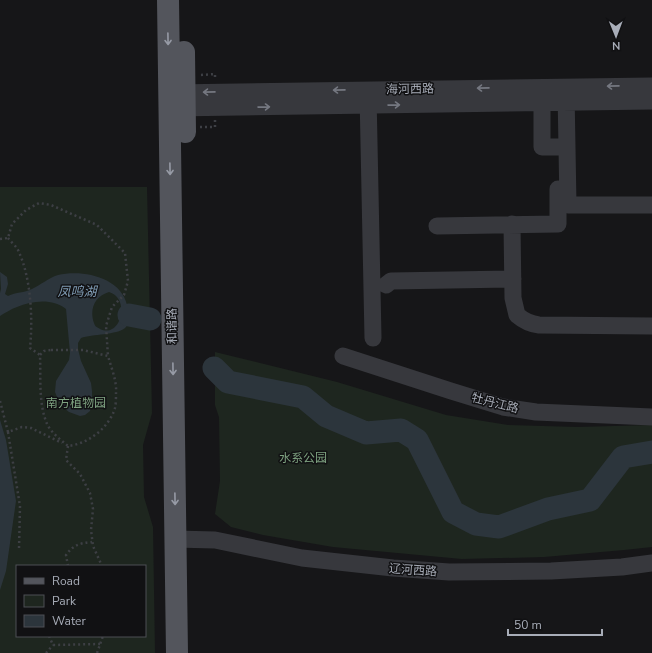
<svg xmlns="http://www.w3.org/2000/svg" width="652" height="653" viewBox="0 0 652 653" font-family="'Nunito Sans','Noto Sans SC',sans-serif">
  <rect width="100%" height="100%" fill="#161618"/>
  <path fill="#1e261f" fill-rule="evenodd" d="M0,187h147l5,226 -9,32 1,52 9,30 2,126h-155zM17,566h128v70h-128z
    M215,352l122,30 109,33 62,10 69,2 75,-2v122l-28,3 -80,7 -82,2 -129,-12 -70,-12 -32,-8 -16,-13 5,-33 -1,-64 -4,-12z"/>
  <path fill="#2c353c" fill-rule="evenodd" d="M0,272l7,5 1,7 -3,10 3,2c8,-4 16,-3 24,-7 9,-4 16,-11 26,-14 24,-6 63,2 69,30 1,6 4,18 -2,23 -8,7 -33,6 -44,10l-3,5v6l3,12 10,22 1,8v13l-2,7 -5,4 -5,1 -11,-4 -5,-4 -5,-6 -4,-10 1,-11 13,-21 1,-7 -4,-44c-14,-11 -34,-8 -49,-2 -6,2 -12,6 -17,9v-23l1,-4zM109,292c22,6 12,47 -9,37 -3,-2 -5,-2 -6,-6 -5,-14 1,-27 15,-31z
    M0,420l6,20 10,61 -10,70 -6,19z"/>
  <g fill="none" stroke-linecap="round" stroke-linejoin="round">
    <path stroke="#2c353c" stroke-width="23" d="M129,315l21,4
      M214,368l14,14 75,15 23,19 40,17 35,-3 16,10 36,72 23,12 23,3 49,-18 42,-9 33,-43 29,-5"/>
    <path stroke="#3d3f44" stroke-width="2.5" stroke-dasharray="2 3" stroke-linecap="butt" d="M201,75l14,-1v5
      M200,127h15v-7
      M8,238c3,4 8,8 10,12 13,27 15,68 12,98l10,7
      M0,239l8,-1 4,-14 14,-14 13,-7 12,2 46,20 28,28 3,28 -4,14 -12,12 -6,19 2,30
      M51,350h32l25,6c3,11 9,25 8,37 0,4 0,11 -1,15 -6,20 -27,36 -47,38 -7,-6 -15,-12 -20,-20 -10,-21 -7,-48 -8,-71l4,-4z
      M0,401l8,31 14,-5 9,1 31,15
      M8,432l12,74 -1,43
      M68,446l-2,14 14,14 10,19 3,16 -2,21 2,16 9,20
      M68,566l-2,-11c7,-10 14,-12 26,-13
      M49,636l4,9 47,-1
      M46,653l7,-8
      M97,653l6,-17"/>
    <path stroke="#37383d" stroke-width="17" d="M566,91l2,114h84
      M542,92v55h25
      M172,93l480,-7
      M368,94l5,244
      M173,108l479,-7
      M512,224l1,74 4,17c7,6 13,9 22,10l113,1
      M437,226l121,-2v-35
      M386,285l5,-4 122,-2
      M343,356l108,35 52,16 33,5 116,5
      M175,539l40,1 87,18 91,10 56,4 102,-1 71,-4 30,-4"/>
    <path stroke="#53555c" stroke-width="22" d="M168,0l9,653
      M184,52l1,80"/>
  </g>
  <defs><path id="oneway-shaft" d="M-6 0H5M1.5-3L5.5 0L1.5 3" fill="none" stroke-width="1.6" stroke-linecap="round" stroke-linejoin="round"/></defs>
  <g stroke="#979ba6">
    <use href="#oneway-shaft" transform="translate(168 39) rotate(89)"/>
    <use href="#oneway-shaft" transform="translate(170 169) rotate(89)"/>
    <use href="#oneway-shaft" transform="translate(173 369) rotate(89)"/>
    <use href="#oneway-shaft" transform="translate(175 499) rotate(89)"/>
  </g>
  <g stroke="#757881">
    <use href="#oneway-shaft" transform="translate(613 86) rotate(179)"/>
    <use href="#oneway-shaft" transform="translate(483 88) rotate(179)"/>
    <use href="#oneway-shaft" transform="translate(339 90) rotate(179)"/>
    <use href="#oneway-shaft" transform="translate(209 92) rotate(179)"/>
    <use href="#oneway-shaft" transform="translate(394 105) rotate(-1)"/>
    <use href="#oneway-shaft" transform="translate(264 107) rotate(-1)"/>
  </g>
  <g text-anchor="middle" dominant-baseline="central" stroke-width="3" stroke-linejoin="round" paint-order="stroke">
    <g font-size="12" fill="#a8adb8" stroke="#111113">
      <text transform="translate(410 89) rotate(-1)">海河西路</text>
      <text transform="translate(172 326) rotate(-91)">和谐路</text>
      <text transform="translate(495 403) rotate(14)">牡丹江路</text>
      <text transform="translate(413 570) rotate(4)">辽河西路</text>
    </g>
    <g font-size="12" fill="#7fa381" stroke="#111113">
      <text x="76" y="403">南方植物园</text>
      <text x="303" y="458">水系公园</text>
    </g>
    <g font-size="13" font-style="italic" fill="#7f9bb3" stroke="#111113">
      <text x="77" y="292">凤鸣湖</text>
    </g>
  </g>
  <rect x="16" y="565" width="130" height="72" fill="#111113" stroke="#4d4f55"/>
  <rect x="24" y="578" width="20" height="6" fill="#53555c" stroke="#4d4f55"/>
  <text x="52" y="585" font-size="12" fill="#a8adb8">Road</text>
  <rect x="24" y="595" width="20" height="12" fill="#1e261f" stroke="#4d4f55"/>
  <text x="52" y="605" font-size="12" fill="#a8adb8">Park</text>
  <rect x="24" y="615" width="20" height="12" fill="#2c353c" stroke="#4d4f55"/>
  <text x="52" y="625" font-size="12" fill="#a8adb8">Water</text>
  <g transform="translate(616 36) rotate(179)" stroke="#111113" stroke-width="3" paint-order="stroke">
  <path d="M0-3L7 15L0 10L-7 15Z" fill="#a8adb8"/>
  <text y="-6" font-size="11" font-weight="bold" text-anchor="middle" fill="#a8adb8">N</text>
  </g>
  <path d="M508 629v6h94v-6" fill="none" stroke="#a8adb8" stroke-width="2"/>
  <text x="514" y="629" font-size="12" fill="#a8adb8" stroke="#111113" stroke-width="3" paint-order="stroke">50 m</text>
</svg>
